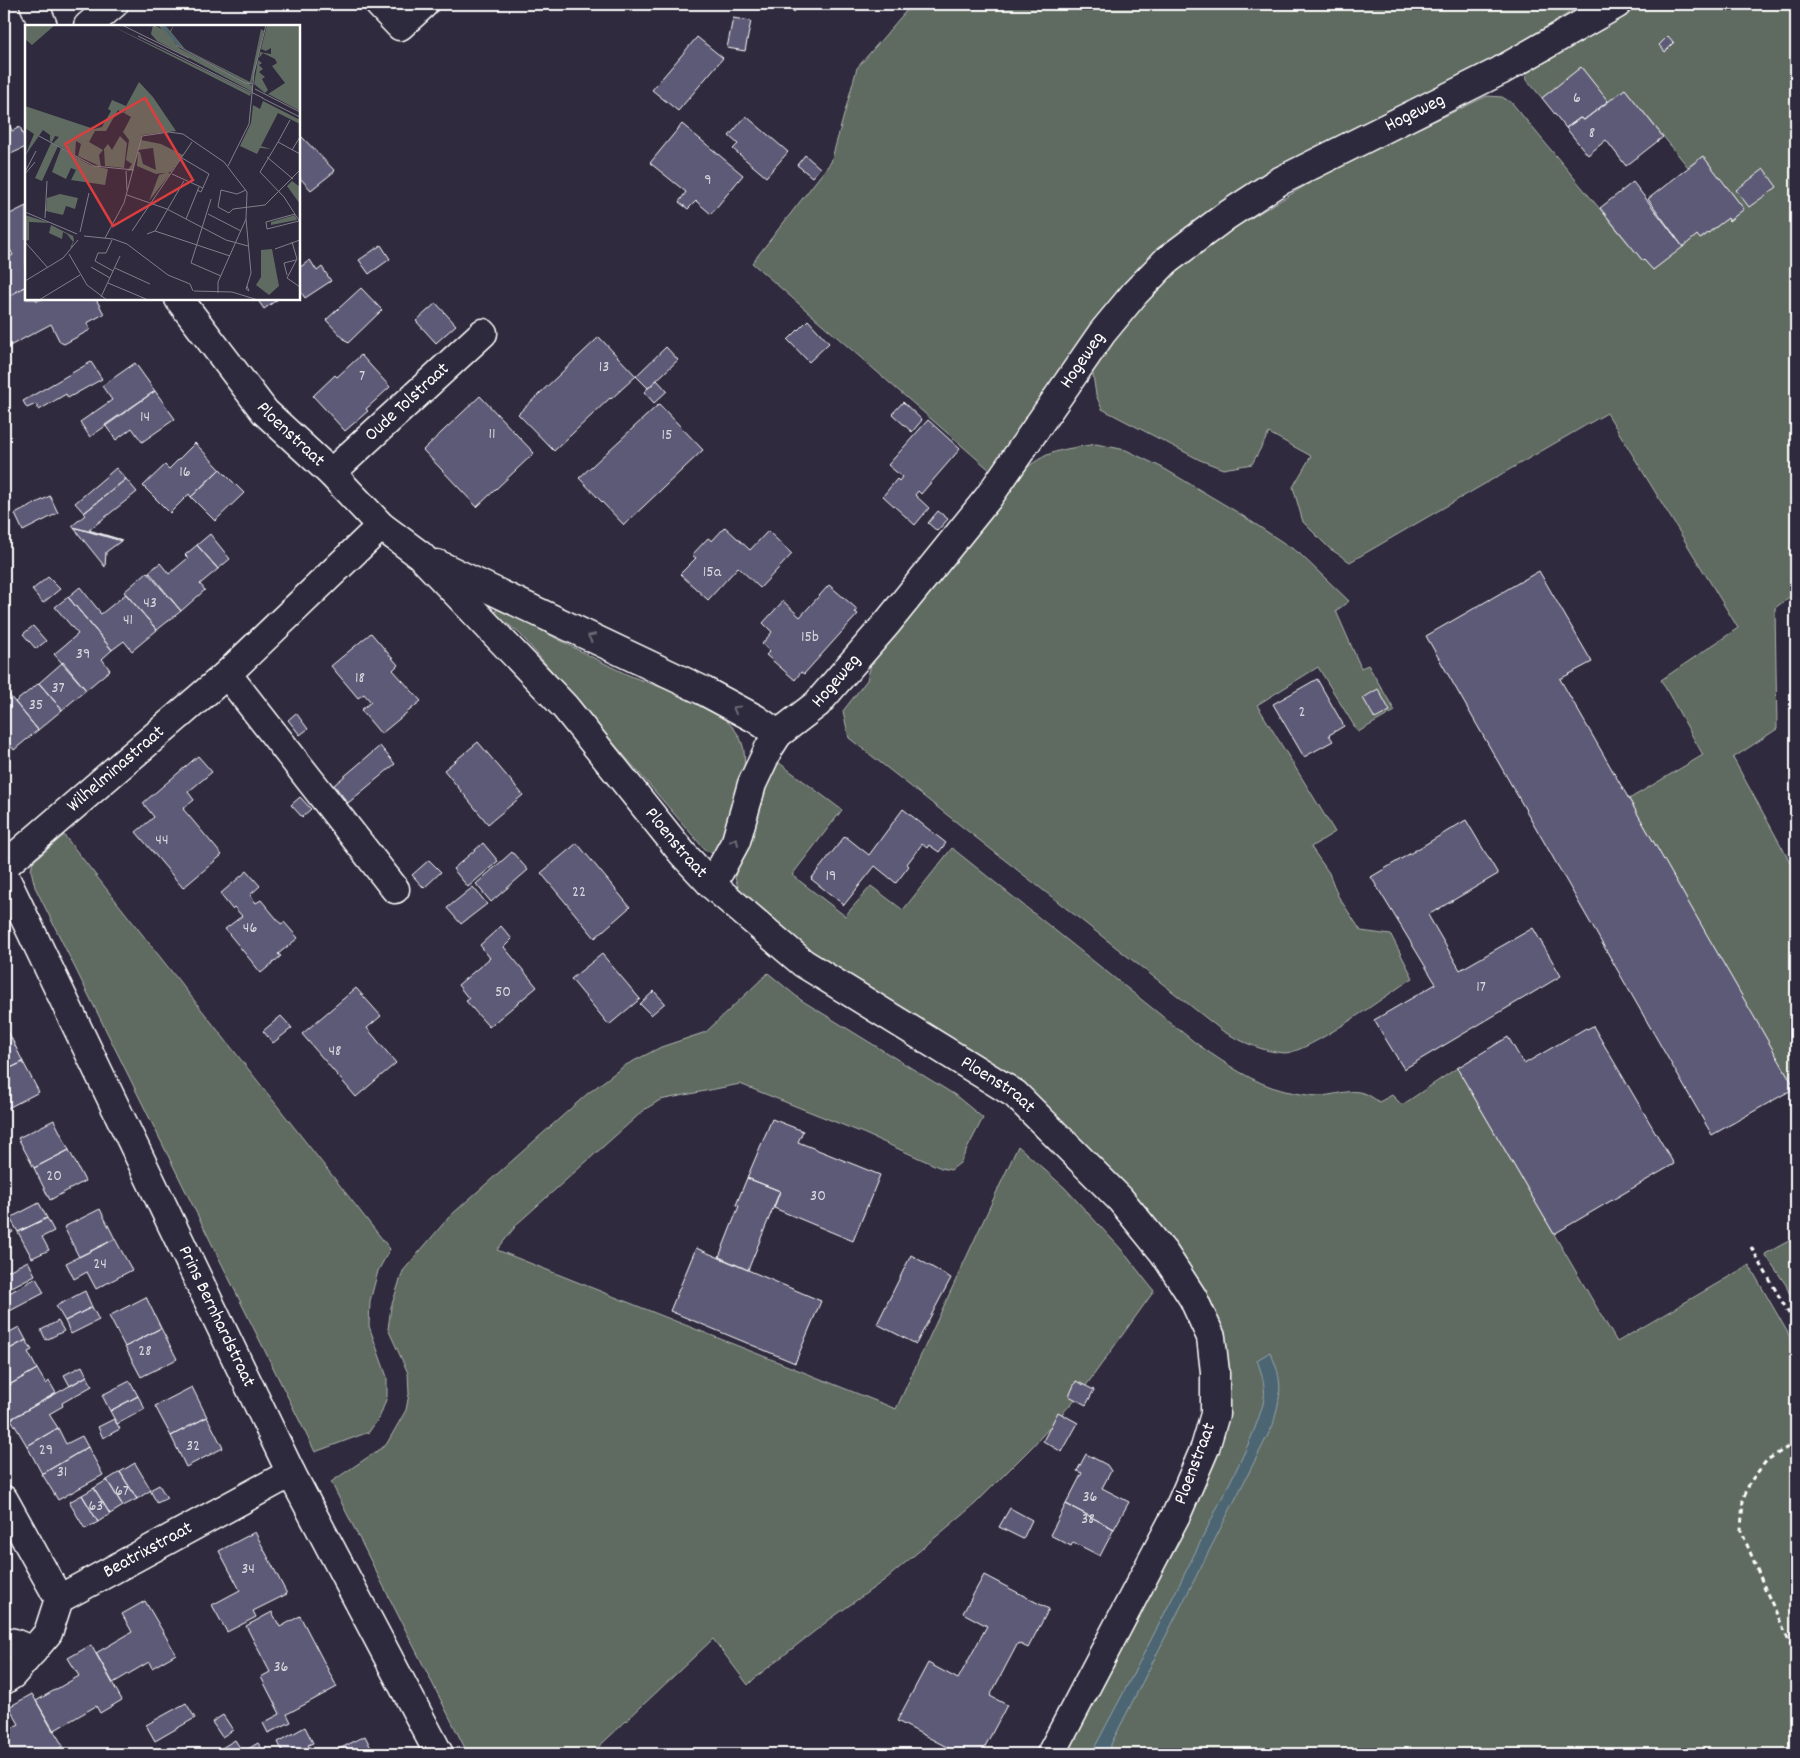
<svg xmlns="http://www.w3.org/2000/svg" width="1800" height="1758" viewBox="0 0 1800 1758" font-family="Dekko,sans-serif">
  <rect width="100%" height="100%" fill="#2f2a3d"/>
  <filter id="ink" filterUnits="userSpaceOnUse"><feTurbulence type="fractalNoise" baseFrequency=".02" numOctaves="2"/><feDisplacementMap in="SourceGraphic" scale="10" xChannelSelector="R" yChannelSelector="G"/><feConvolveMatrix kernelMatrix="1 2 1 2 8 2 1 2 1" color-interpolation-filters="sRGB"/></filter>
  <g filter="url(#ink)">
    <path fill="#5f6b60" stroke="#afb5b0" d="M912,4h672l-101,61 -255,139 -236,268 -240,-209 79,-101 26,-94z
      M1639,4h157v588l-21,16 2,121 -44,29 63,115v218l-167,-292 74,-44 -42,-75 77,-52 -131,-215 -257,149 -21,-14 -26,-26 -10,-35 18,-31 -42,-23 -17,31 -29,5 -23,-9 -98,-51 -6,-14 -4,-27 49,-65 35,-35 45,-32 112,-67 154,-73 15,1 10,6 131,158 1,-1 9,10 44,-35 4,4 27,-21 1,3 15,-12 -41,-53 -15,11 -63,-78 -17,13 -27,-35 -39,31 -15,-18 -1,-8 5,-7z
      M1096,444l30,6 37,18 74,44 62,41 50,48 -13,10 25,57 7,-3 27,46 -37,21 -40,-65 -61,38 78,127 -24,15 18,26 9,23 23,35 30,4 22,43c-24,15 -104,75 -128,75 -22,-1 -42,-11 -61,-21l-375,-294 -6,-27 24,-31 6,-23 147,-183c27,-25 42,-24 76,-30z
      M497,607c43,22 85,46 129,67 34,15 97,29 114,64 15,29 -11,82 -21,110l-5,5 -8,-2 -186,-217 -25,-20z
      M778,762l64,48 -50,65 53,41 26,-30 32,24 49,-62 245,196c28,19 55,39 88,47 11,2 24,5 35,5 25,-2 36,-12 59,6l13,-7 10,10 55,-37 160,274 132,-77 47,82v407h-732l165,-377 -102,-188 -262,-192 -95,-78 -31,-30 -4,-11 2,-11 30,-95z
      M64,835l326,414 -12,22 -8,30 -1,25 18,51v20l-7,19 -11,16 -54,20 -280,-565 -4,-17 2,-8z
      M768,973l33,27 154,95 28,23 -23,45 -9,7 -10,-2 -78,-35 -123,-49 -80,16 -16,10 -126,113 -21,27 399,159 122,-263 47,42 56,61 33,42 -74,103 -49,54 -56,56 -89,75 -57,41 -73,57 -8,8 -35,-46 -122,115h-123l-137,-272 55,-37 20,-35 3,-16 -1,-21 -20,-44 3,-22 12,-36 46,-54 138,-123 37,-28 37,-19 45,-15z
      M1796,1237v74l-10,-26 -21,-31z"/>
    <path fill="#4c6573" stroke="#94a3ab" d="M1270,1352c14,29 11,43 3,73l-167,329h-15c43,-81 86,-163 126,-246 16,-33 36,-68 46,-104 4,-14 -1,-30 -6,-44z"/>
    <path fill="#5d5a77" stroke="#fff" d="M784,4h17l-7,8z
      M733,18l18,3 -6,30 -18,-3z
      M1668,36l6,7 -9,9 -6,-7z
      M697,37l26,21 -45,53 -26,-21z
      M1581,67l27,34 -24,19 -4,-2 -14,10 -24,-30z
      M1625,89l38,48 -37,29 -20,-26 -18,15 -22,-27 14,-10 4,2z
      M4,111l8,20 8,-4 6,14v6l-22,10z
      M746,116l42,36 -22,25 -33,-28 5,-5 -9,-8z
      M682,124l61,51 -32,39 -15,-13 -8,8 -9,-7 7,-10 -36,-29z
      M299,134l36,37 -24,19 -12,-13z
      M805,155l15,13 -8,9 -15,-12z
      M1703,156l41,53 -15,12 -1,-3 -28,21 -3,-4 -14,12 -35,-48z
      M1764,169l13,18 -28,20 -13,-17z
      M1633,182l50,65 -30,23 -9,-10 -1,1 -43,-53z
      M26,206v80l-22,13v-39l9,-5 -9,-17v-21z
      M381,245l9,14 -21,15 -10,-14z
      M310,260l7,11 5,-4 9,14 -26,17 -6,-9v-21z
      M26,286v13h10l1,2 5,-2h54l8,15 -17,9 3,7 -26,14 -4,-2 -9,-18 -47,25v-50z
      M361,288l21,22 -34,33 -22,-23z
      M257,299h21l-14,10z
      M436,303l20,22 -20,18 -20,-22z
      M808,320l21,23 -20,19 -21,-22z
      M599,337l37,39 -25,23 -1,-1 -56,53 -36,-37z
      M666,347l12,13 -30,28 -12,-12z
      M361,355l29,32 -24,22 2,2 -23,20 -32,-35 22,-21 2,2z
      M91,362l11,17 -34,19 -2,-4 -27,16 -3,-6 -9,4 -4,-7z
      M135,363l20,28 -65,46 -10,-15 32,-22 -10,-14z
      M657,380l10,11 -13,12 -10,-11z
      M155,391l20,28 -33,23 -10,-14 -16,12 -11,-15z
      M480,396l54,57 -57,54 -54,-57z
      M903,402l19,18 -10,12 -20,-18z
      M659,404l44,46 -79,75 -45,-47z
      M928,420l32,29 -39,45 -3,-3 -3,4 14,13 -14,17 -32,-29 14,-17 2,2 3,-4 -14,-12z
      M195,443l25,26 -29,28 -2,-3 -19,19 -27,-27 22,-21 4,4z
      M116,468l10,11 -42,34 -9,-10z
      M220,469l24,24 -29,28 -24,-24z
      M126,479l11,13 -48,38 33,10 -49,-13 -1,-1 13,-11 -1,-2z
      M50,496l8,17 -35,18 -8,-17z
      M938,511l10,8 -11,12 -9,-8z
      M73,527l48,14 -15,11 -1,15z
      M725,527l25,23 18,-19 24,23 -32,34 -22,-21 -30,33 -28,-26 16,-16 -4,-3 16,-17 4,3z
      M210,534l20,25 -12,10 -21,-24z
      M197,545l21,24 -18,15 5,6 -24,21 -32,-39 11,-9 9,11 19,-16 -3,-3z
      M1539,571l53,91 -32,17 235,409 -83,47 -286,-499z
      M147,572l34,39 -24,19 -33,-38z
      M48,577l12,12 -17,14 -11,-13z
      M829,585l29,25 -3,2 3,2 -54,60 -3,-2 -6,8 -29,-25 4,-4 -8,-7 10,-12 -9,-9 20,-22 17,16z
      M80,587l20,25h-1l2,2 25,-20 31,36 -25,21 -8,-10 -12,9 -44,-53z
      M68,597l44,53 -10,9 8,11 -24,20 -32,-36 24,-20 -23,-27z
      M33,626l13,15 -10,8 -13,-15z
      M371,633l27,32 -5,5 28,31 -40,33 -20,-24 10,-8 -7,-8 -6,4 -27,-32z
      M63,662l23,28 -24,20 -23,-27z
      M1317,679l27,47 -15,9 4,6 -29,16 -31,-53z
      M39,683l23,27 -24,20 -23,-28z
      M4,689l34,41 -24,20 -10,-12z
      M1378,689l12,22 -15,8 -12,-21z
      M296,713l12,16 -8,6 -12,-15z
      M478,742l45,53 -35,29 -44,-54z
      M380,746l15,18 -47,39 -14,-18z
      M198,756l14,16 -24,20 6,8 -11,9 39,46 -39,33 -47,-56 18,-15 -11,-14z
      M300,797l11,12 -9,8 -11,-12z
      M903,809l43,34 -7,9 -10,-7 -2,3 -5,-4 -15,20 2,2 -13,17 -21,-17 -31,39 -33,-26 34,-43 24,19z
      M1466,820l32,54 -70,41 32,55 73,-42 28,48 -157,93 -30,-49 62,-36 -65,-107z
      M483,843l15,18 -30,26 -15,-18z
      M577,843l53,64 -35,31 -54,-65z
      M512,852l16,18 -37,32 -15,-18z
      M429,860l12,12 -17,16 -12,-13z
      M247,871l13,15 -10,9 6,8 5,-3 20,24 3,-2 14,16 -20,16 3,2 -20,17 -36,-44 17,-13 -8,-9 -2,2 -12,-15z
      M473,887l14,17 -26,20 -14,-16z
      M501,926l11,13 -8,8 33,40 -48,40 -23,-26 3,-2 -11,-14 32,-27 -10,-13z
      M602,954l38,45 -31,26 -38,-46z
      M356,988l25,28 -14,12 29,35 -40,34 -54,-63z
      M654,991l11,12 -14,12 -11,-11z
      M281,1016l11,12 -19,15 -10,-12z
      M1593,1026l81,138 -120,70 -97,-166 51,-31 16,27 62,-36 1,1z
      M8,1031l15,31 -19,9v-38z
      M23,1062l16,30 -35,18v-39z
      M772,1119l31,12 -5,11 82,33 -27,66 -79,-33 6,-17 -33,-13z
      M54,1120l15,30 -35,18 -16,-30z
      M69,1150l16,31 -35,19 -16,-32z
      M747,1178l33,13 -32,79 -29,-13 20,-51 -3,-1z
      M39,1203l8,15 -29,14 -8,-14z
      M100,1209l15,30 -36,18 -15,-30z
      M47,1218l7,13 -12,6 7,13 -17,8 -14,-26z
      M7,1222l6,10 -9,5v-13z
      M115,1239l17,31 -36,19 -9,-17 -13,7 -8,-16z
      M696,1248l125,53 -26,62 -125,-52z
      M911,1255l40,23 -35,66 -39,-20z
      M28,1261l7,14 -29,15 -2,-4v-13z
      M36,1278l8,15 -40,21v-18z
      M85,1291l7,16 -27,14 -9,-15z
      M146,1297l15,31 -36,19 -16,-31z
      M92,1307l7,13 -28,14 -6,-13z
      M58,1321l6,10 -18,9 -5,-10z
      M19,1327l7,13 -22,12v-17z
      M161,1328l16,31 -36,18 -16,-30z
      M26,1340l6,10 -4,2 9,17 -33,19v-36z
      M82,1366l5,10 -17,10 -6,-11z
      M37,1369l9,15 3,-3 7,12 -45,26 -7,-13v-18z
      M87,1376l5,10 -30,17 1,3 -14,8 9,14 -31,18 -16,-27z
      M130,1381l8,15 -28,15 -8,-16z
      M1076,1381l18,9 -8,15 -17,-9z
      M192,1387l15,30 -36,19 -16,-30z
      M138,1396l7,13 -28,15 -7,-13z
      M1058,1412l20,11 -16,29 -19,-11z
      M207,1417l16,31 -37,19 -15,-31z
      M114,1419l6,10 -17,9 -5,-11z
      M58,1428l8,16 16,-8 6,11 -46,27 -15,-28z
      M88,1447l15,28 -45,25 -16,-26z
      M1086,1454l21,11 4,6 -9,17 27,14 -15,27 -48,-25 16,-31 -5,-2z
      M135,1463l16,27 -14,9 -17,-27z
      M120,1472l17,27 -14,7 -16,-26z
      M107,1480l16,26 -13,8 -16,-26z
      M159,1485l8,13 -10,5 -7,-13z
      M94,1488l16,26 -12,8 -16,-27z
      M82,1495l16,27 -13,7 -16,-27z
      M1066,1504l48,25 -14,27 -27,-14 -2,4 -21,-11z
      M1010,1508l22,12 -9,19 -24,-12z
      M255,1532l32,62 -34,17 3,6 -29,15 -15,-27 28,-15 -21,-39z
      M984,1575l65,34 -21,39 -10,-5 -28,53 17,9 -26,49h-21l-63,-33 31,-58 30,16 29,-53 -24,-13z
      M145,1601l31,53 -24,14 -3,-6 -36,21 -17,-30 36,-21 -10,-18z
      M272,1612l8,15 20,-11 37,71 -50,27 4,8 -23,11 -5,-10 17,-9 -19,-37 9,-5 -24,-46z
      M91,1645l31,55 -22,13 -4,-7 -43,25 -17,-30 43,-25 -11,-18z
      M32,1694l31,52 -14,8h-45v-22l15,-8 -10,-17z
      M186,1703l9,15 -40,23 -9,-16z
      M223,1715l10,15 -11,7 -10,-15z
      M305,1727l8,16 -5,2 5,9h-29l-6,-12z
      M365,1736l9,18h-45z
      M235,1740l9,14h-21l-3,-5z
      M258,1743l7,11h-20l-2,-2z"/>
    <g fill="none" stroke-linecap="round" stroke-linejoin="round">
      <defs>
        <g id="minor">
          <path d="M34,4l9,22"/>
          <path d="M379,4l21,22 24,-22"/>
          <path d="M88,26l26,-22"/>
          <path id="s1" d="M179,299l86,113 66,61 50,53 39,29 145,152 118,147 29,31 91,78 212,131 105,105 44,54 29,45 18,39 4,35v42l-10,34 -28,65 -126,241"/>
          <path id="s2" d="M331,473l152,-140"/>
          <path d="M437,564l267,127 52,28 22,15"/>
          <path d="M227,674l168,215"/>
          <path id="s3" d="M4,866l223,-192 154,-148"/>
          <path id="s4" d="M4,875l287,598 148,281"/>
          <path id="s5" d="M712,885l24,-44 16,-57 17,-36 9,-14 39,-30 71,-82 100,-124 114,-165 33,-40 31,-32 60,-45 52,-34 222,-111 117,-67"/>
          <path d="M4,1500l55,99"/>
          <path d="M4,1641l10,2 19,8"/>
          <path id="s6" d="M4,1680l9,-6 35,-41 11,-34 232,-126"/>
        </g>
      </defs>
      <use href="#minor" stroke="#fff" stroke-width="31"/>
      <path stroke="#fff" stroke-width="3" stroke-dasharray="5 4" stroke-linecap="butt" d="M1751,1247l45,79
        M1796,1442l-29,18 -17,22 -7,18 -2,30 25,61 30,64"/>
      <use href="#minor" stroke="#2f2a3d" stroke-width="28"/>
    </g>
    <defs><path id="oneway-chevron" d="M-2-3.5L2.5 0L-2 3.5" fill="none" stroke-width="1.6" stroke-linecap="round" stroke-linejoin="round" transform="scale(1.25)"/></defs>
    <g stroke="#6d6a77">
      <use href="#oneway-chevron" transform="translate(591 637) rotate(-154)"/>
      <use href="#oneway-chevron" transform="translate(736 709) rotate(-151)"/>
      <use href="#oneway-chevron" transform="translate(735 841) rotate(-67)"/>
    </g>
  </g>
  <g text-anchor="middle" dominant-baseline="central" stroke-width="4" stroke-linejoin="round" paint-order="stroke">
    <g font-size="16" fill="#d6d6dd">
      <text x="1577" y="98">6</text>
      <text x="1592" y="133">8</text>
      <text x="708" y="180">9</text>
      <text x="604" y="367">13</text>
      <text x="362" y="376">7</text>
      <text x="145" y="417">14</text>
      <text x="492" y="434">11</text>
      <text x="667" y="435">15</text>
      <text x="185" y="472">16</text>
      <text x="712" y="572">15a</text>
      <text x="150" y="603">43</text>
      <text x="128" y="620">41</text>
      <text x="810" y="637">15b</text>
      <text x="83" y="654">39</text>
      <text x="360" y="678">18</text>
      <text x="58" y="688">37</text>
      <text x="36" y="705">35</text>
      <text x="1302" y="712">2</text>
      <text x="162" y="840">44</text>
      <text x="831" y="876">19</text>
      <text x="579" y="892">22</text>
      <text x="250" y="928">46</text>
      <text x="1481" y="987">17</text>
      <text x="503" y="992">50</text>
      <text x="335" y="1051">48</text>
      <text x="54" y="1176">20</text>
      <text x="818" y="1196">30</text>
      <text x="100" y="1264">24</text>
      <text x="145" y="1351">28</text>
      <text x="193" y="1446">32</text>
      <text x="46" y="1450">29</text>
      <text x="62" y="1472">31</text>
      <text x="122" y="1491">67</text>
      <text x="1090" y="1497">36</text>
      <text x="96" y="1506">63</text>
      <text x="1088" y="1519">38</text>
      <text x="248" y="1569">34</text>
      <text x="281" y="1667">36</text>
    </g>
    <g font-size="19" fill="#fff" stroke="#2f2a3d">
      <text stroke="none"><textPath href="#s5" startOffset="1070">Hogeweg</textPath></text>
      <text stroke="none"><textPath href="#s5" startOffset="650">Hogeweg</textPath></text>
      <text stroke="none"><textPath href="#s2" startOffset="104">Oude Tolstraat</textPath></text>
      <text stroke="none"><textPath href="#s1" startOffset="176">Ploenstraat</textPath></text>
      <text stroke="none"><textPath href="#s5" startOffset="245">Hogeweg</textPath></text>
      <text stroke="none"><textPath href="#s3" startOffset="148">Wilhelminastraat</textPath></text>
      <text stroke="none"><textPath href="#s1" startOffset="739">Ploenstraat</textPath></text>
      <text stroke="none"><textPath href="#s1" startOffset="1144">Ploenstraat</textPath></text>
      <text stroke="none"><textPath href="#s4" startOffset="490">Prins Bernhardstraat</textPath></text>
      <text transform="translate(1196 1464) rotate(-69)">Ploenstraat</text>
      <text stroke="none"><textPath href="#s6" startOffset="202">Beatrixstraat</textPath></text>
    </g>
  </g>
  <g transform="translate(25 25)">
    <rect width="275" height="275" fill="#2f2a3d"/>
    <path d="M0,0h30l-23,20 -7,-6zM85,0l105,50 36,18 -1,3zM128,0l11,5 15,18 74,38v6l-96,-51 -6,-7zM133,0h7l5,6 4,-6 -3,7 14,17 65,33 11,-53 3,2 -12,52 -3,1 -72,-39zM242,0h33v86l-32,-17 17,-11 -13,-17 5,-3 -2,-4 -12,-6 -4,5 1,-6 11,2v-6l-5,3 -5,-2zM233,35l4,3 -3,2 4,4 -4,3 6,5 -3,2 6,11 -3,3 -11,-9zM114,57l14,15 23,34 -34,4 -9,35 -6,1 5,-7 -6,-4 3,-20 -6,-8 8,-15 -7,-4 5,-8 -6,8 -5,-3 -12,21h-11l-6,11 14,8 -4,5 2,12 -23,-11 3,-12 -5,-3 -1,14 -22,-12 6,-6 -4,-1 -3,6 -2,-1v-6l-7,-5 -18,26 9,-22 -9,-6v-22l69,23 8,-2 9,-16 -3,-2 4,-9 14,6zM238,76l37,19v4l-22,-11 -17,33 10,3 -11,-1 -3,6 -17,-8 11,-23 2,-18 7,4zM95,111l7,7 -3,25 -19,-2 -1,-17 4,-5 4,6zM116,115l20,4 22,11 -12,17 -15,2 -19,-8 1,-14h2l3,12 13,6 -3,-22 -15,2zM26,118l7,3 -16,35 -7,-3zM36,123l29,17 18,4 -3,16 -34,-5 5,-10 -5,-2 -5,11 -14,-7zM143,147l2,2 -21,27 10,-26zM267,156l8,6v17l-13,-18zM35,169l18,4 -3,11 -9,-3 -3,9 -17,-4 1,-13zM0,190l25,8 -21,-1v18l-4,1zM270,190l2,5 -26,5v-3zM26,200l22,11 1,4 -2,7 -2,1 3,-6 -6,-8 -4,-2 -1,7 -13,-6zM247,224l7,37 -10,9 -13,-10 5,-8v-27z" fill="#5f6b60"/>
    <path fill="none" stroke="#4c6573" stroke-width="2.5" d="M137,0l18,21"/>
    <path fill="none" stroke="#827f8b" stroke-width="1" d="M97,0l67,33M113,11l125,62M151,20l69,38 8,1M230,64l45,23M237,73l38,19M14,111l55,30 40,4M253,117l12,-22M267,125l8,-13M275,129l-22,-12 -18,30 24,25 16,25M242,132l26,22M157,133l27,16 -8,18 -4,-2M203,141l21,-42 5,-51 12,-48M101,146l1,19M0,147l11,-21M0,149l10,-12M147,149l31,14M221,165l-9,4 -16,-4 -3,17 11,6 4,-4 32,-4 35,-35M102,170l40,14 59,31 22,6M186,174l-20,64 30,13M0,187l52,22M183,189l33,17M270,189l-29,8 1,7 32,-8M20,193l2,-37M161,194l13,-32M221,194l5,54 -5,16 3,2 -2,-5M107,206l60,-89M130,206l75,25M55,207l9,-39M122,209l8,-3 29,-50M59,211l29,3 14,5 41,31 22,9 3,7M80,213l19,-35 18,-67 27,-4 14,2 41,28 23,30 -1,27 -28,63v11M87,215l-6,13h-8l-3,8 18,10M0,217l23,26M267,217l5,17 -10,19 13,9M250,224l25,-9M44,229l18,31 20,15M66,242l19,11M90,243l35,16M262,250l-3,-12 12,-3M0,256l38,-23 15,-18M83,258l38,16M169,266l38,1 26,8M76,272l19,-41M14,275l41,-25"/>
    <path fill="#da3e3e" fill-opacity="0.15" stroke="#da3e3e" stroke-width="2.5" d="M120,73l48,82 -80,46 -48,-82z"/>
    <rect width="275" height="275" fill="none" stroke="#fff" stroke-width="2.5"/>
  </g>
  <rect width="1800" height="1758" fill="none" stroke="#2f2a3d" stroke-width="20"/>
  <rect x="10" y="10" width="1780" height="1738" fill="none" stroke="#fff" stroke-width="2" filter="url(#ink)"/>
</svg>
